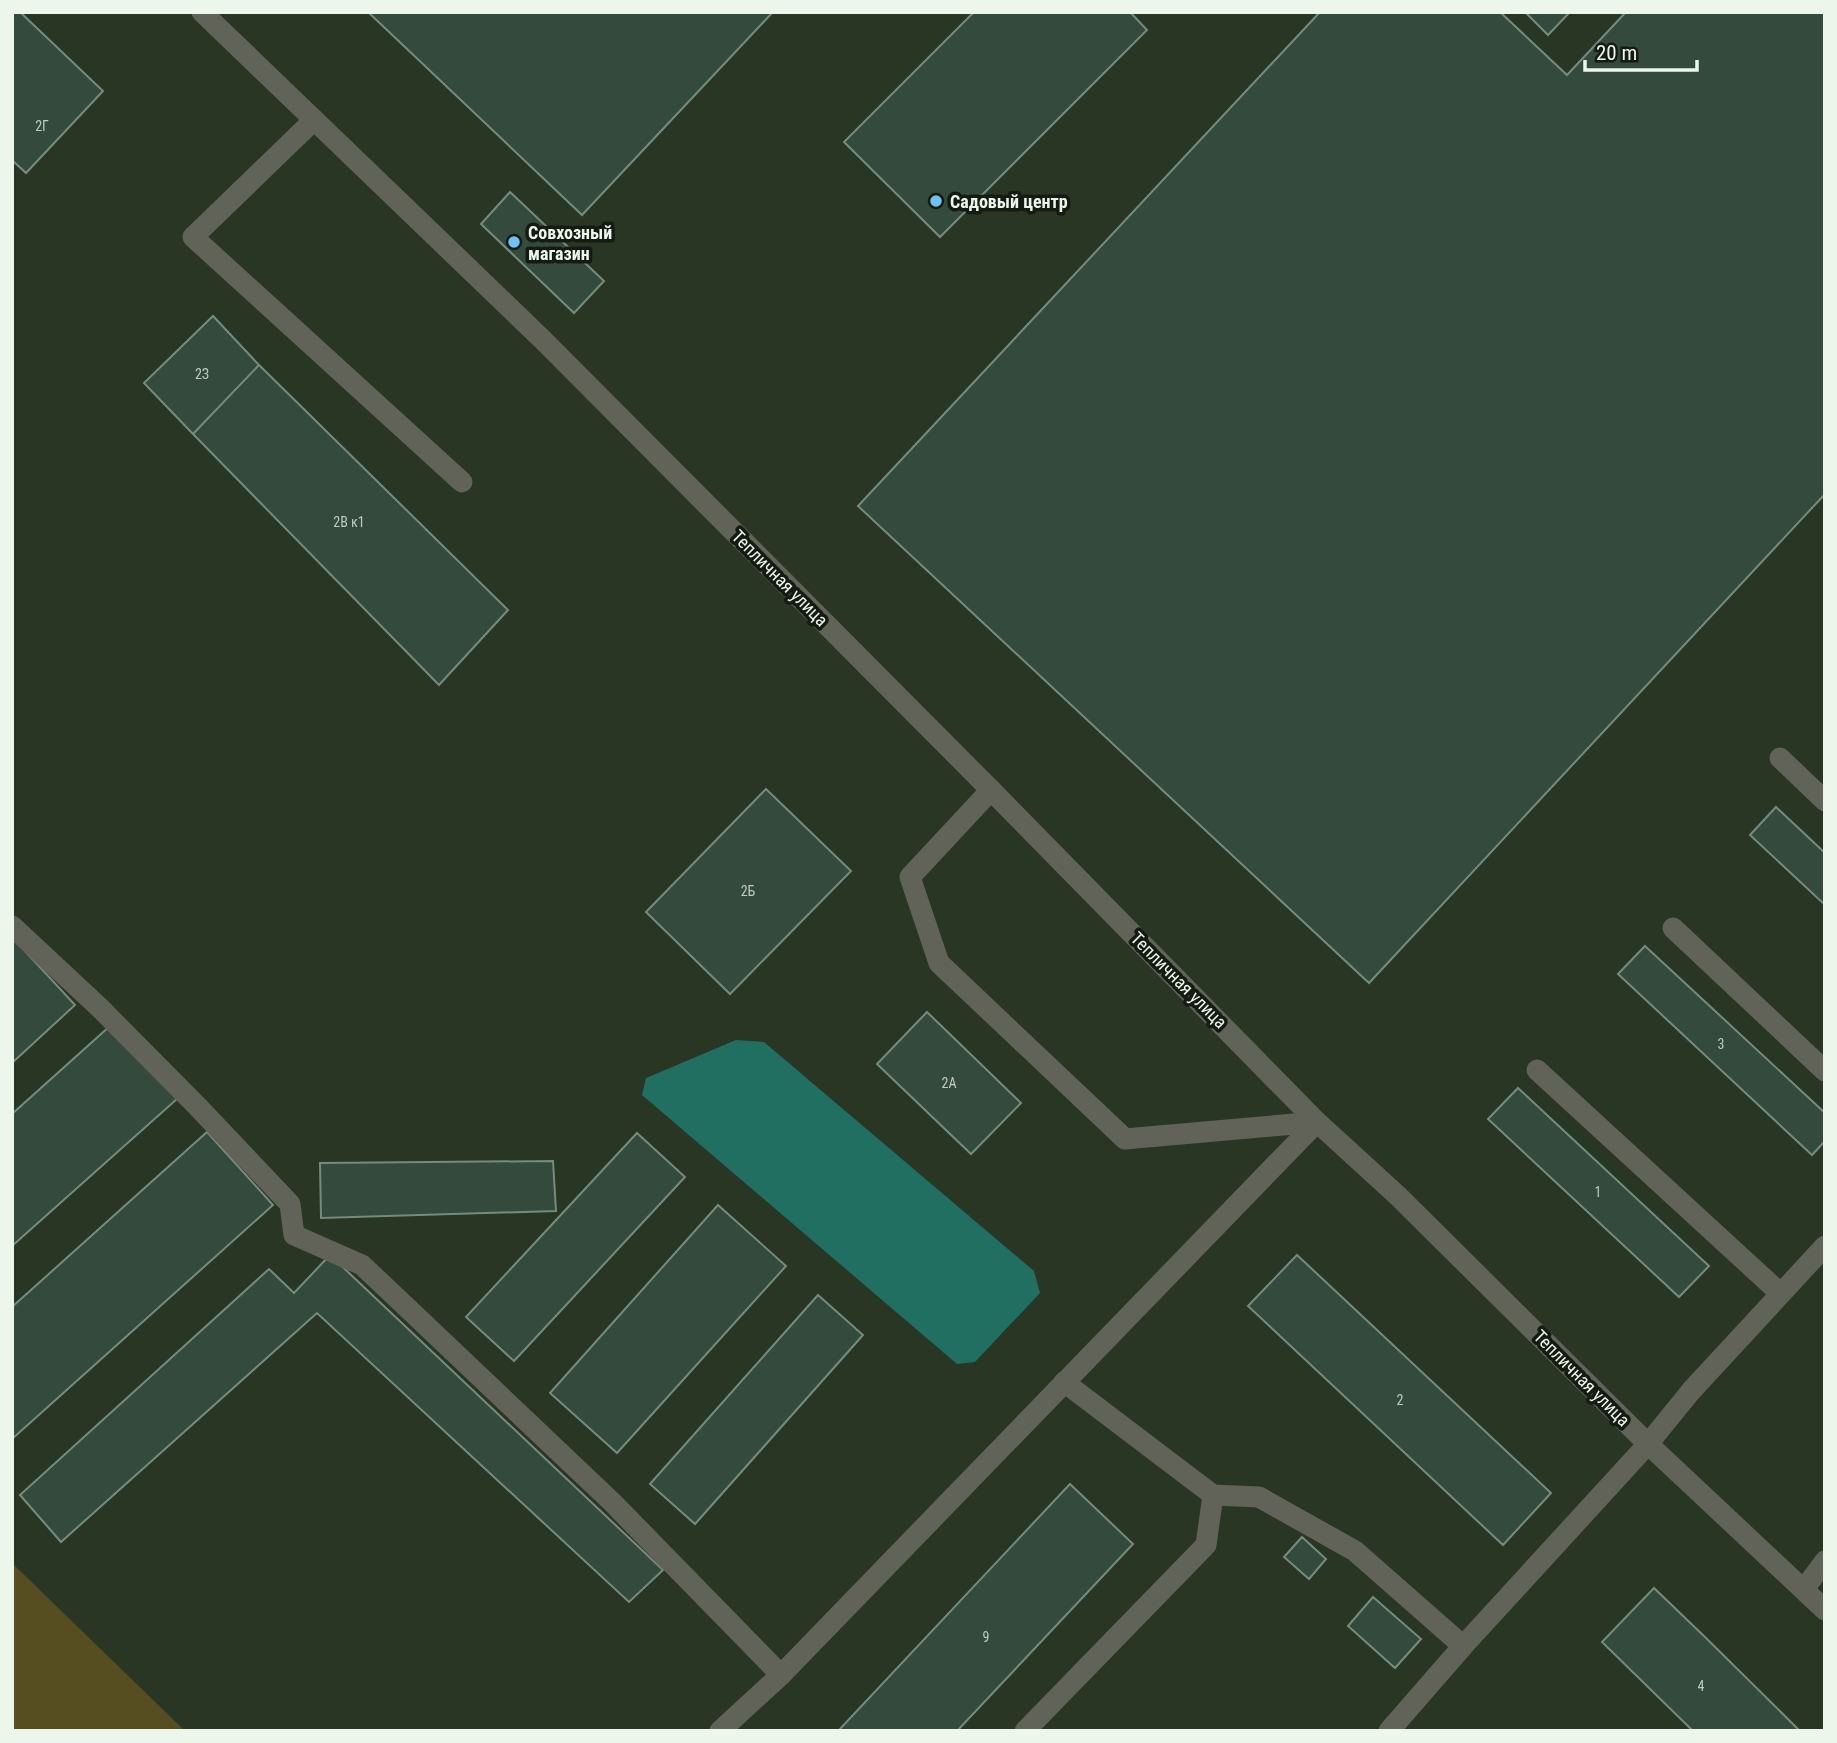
<svg xmlns="http://www.w3.org/2000/svg" width="1837" height="1743" viewBox="0 0 1837 1743" font-family="'Roboto Condensed',sans-serif">
  <rect width="100%" height="100%" fill="#293624"/>
  <path fill="#564d20" d="M12,1563l173,168h-173z"/>
  <path fill="#206f60" d="M736,1040l28,2 270,229 6,22 -65,69 -18,2 -315,-269 4,-17z"/>
  <path fill="#334a3c" stroke="#748c7d" stroke-width="2" d="M12,12h8l83,79 -77,82 -14,-13z
    M368,12h405l-191,203z
    M974,12h156l17,18 -207,207 -96,-95z
    M1320,12h180l67,63 59,-63h199v482l-456,489 -511,-477z
    M1525,12h45l-22,23z
    M510,192l94,89 -30,32 -93,-89z
    M213,316l46,49 -66,69 -49,-51z
    M259,365l249,245 -69,75 -246,-251z
    M766,789l85,82 -121,123 -84,-82z
    M1776,807l49,46v52l-75,-70z
    M12,937l63,68 -63,58z
    M1645,946l180,167v28l-13,14 -194,-181z
    M927,1012l94,91 -50,51 -94,-90z
    M110,1026l67,73 -165,147v-132z
    M1518,1088l191,178 -30,31 -191,-178z
    M207,1132l66,73 -261,234v-132z
    M637,1133l48,44 -171,184 -48,-44z
    M553,1161l3,50 -235,7 -1,-55z
    M718,1205l68,61 -169,187 -67,-60z
    M330,1255l333,315 -34,32 -312,-289 -256,229 -41,-47 249,-226 25,24z
    M1297,1255l254,238 -48,52 -255,-239z
    M818,1295l45,40 -168,189 -45,-40z
    M1070,1484l63,60 -176,187h-119z
    M1302,1537l24,22 -17,20 -25,-22z
    M1654,1588l52,50 94,93h-107l-91,-89z
    M1373,1597l48,42 -26,29 -47,-42z"/>
  <g fill="none" stroke-linecap="round" stroke-linejoin="round">
    <path stroke="#616359" stroke-width="21" d="M314,120l-121,117 269,245
      M1780,758l45,43
      M991,790l-81,87 29,86 186,176 192,-17
      M12,926l88,82 99,100 91,96 4,31 68,30 250,237 169,173
      M1673,928l152,143
      M1537,1070l244,224
      M1064,1382l149,113
      M1804,1589l21,-28
      M1025,1731l181,-186 7,-50 46,2 96,54 108,95 185,-202 43,-53 134,-145
      M1389,1731l74,-85"/>
    <path stroke="#616359" stroke-width="21" d="M202,12l341,328 448,450 326,332 81,74 250,248 177,166
      M720,1731l61,-56 536,-553"/>
  </g>
  <g fill="#6fc2f4" stroke="#151b13" stroke-width="2.5">
    <circle cx="936" cy="201" r="7"/>
    <circle cx="514" cy="242" r="7"/>
  </g>
  <g text-anchor="middle" dominant-baseline="central" stroke-width="7" stroke-linejoin="round" paint-order="stroke">
    <g font-size="14" fill="#becbbe">
      <text x="42" y="126">2Г</text>
      <text x="202" y="374">2З</text>
      <text x="349" y="522">2В к1</text>
      <text x="748" y="891">2Б</text>
      <text x="1721" y="1044">3</text>
      <text x="949" y="1083">2А</text>
      <text x="1598" y="1192">1</text>
      <text x="1400" y="1400">2</text>
      <text x="986" y="1637">9</text>
      <text x="1701" y="1686">4</text>
    </g>
    <g font-size="18" font-weight="bold" fill="#edf6ea" stroke="#151b13" text-anchor="start">
      <text x="950" y="201">Садовый центр</text>
      <text x="528" y="232">Совхозный<tspan x="528" dy="21">магазин</tspan></text>
    </g>
    <g font-size="18" fill="#edf6ea" stroke="#151b13">
      <text transform="translate(780 578) rotate(45)">Тепличная улица</text>
      <text transform="translate(1179 980) rotate(45)">Тепличная улица</text>
      <text transform="translate(1582 1378) rotate(45)">Тепличная улица</text>
    </g>
  </g>
  <rect width="1837" height="1743" fill="none" stroke="#edf6ea" stroke-width="28"/>
  <path d="M1585 60v10h112v-10" fill="none" stroke="#edf6ea" stroke-width="3.5"/>
  <text x="1596" y="60" font-size="21" fill="#edf6ea" stroke="#151b13" stroke-width="5" paint-order="stroke">20 m</text>
</svg>
